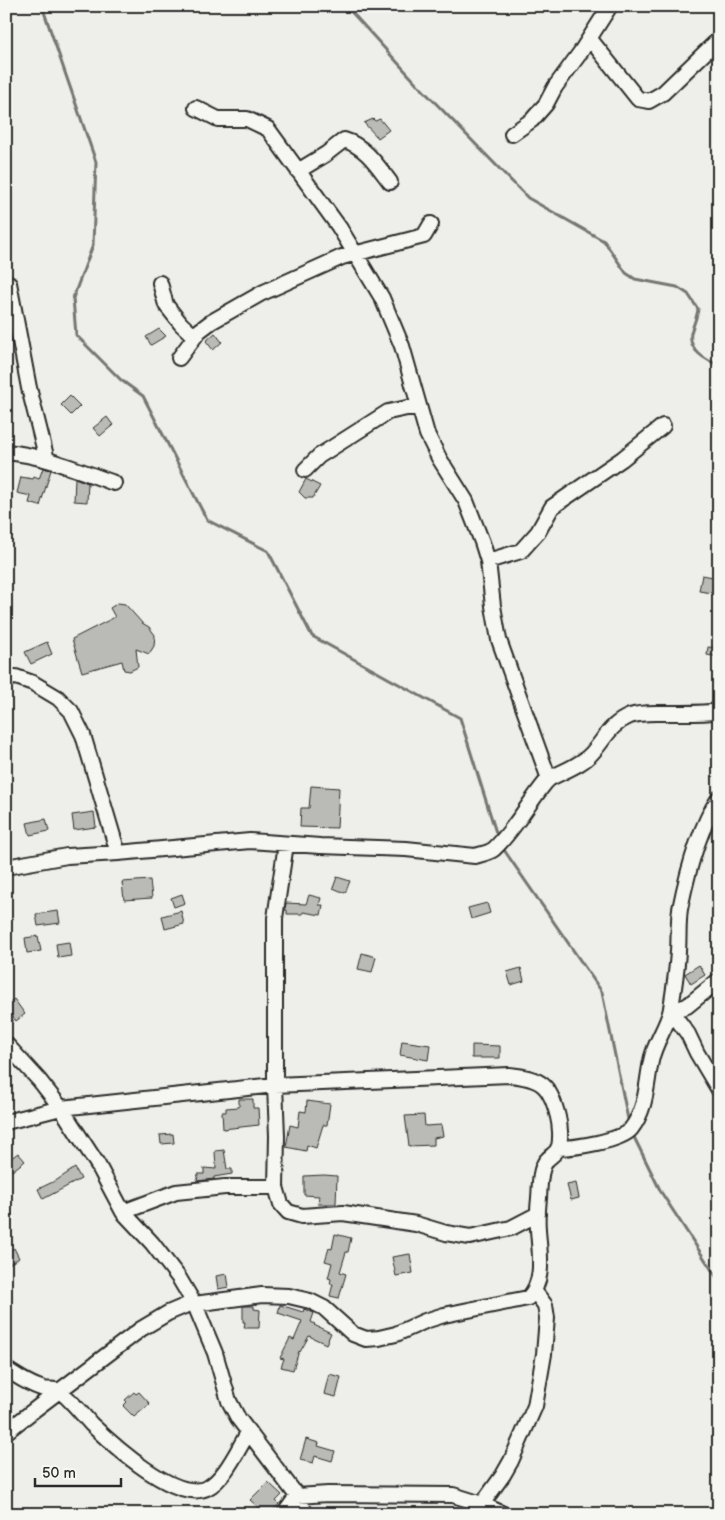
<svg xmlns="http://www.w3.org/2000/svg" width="725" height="1520" viewBox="0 0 725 1520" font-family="'Balsamiq Sans',sans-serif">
  <rect width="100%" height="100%" fill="#eeeeea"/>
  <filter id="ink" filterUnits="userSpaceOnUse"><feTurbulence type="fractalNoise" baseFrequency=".02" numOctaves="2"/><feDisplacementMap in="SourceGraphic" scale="10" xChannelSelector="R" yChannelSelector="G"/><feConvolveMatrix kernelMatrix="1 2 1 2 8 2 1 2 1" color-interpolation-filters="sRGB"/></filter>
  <g filter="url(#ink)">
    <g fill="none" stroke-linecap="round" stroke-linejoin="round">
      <path stroke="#757573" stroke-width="3" d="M42,6l54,156 -3,83 -20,53 3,37 45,45 22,16 64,124 61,31 44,85 148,82 38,121
        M346,6l72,79 110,113 76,43 22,32 9,6 42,8 11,7 10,15c-1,9 -5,16 -7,24 -3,17 14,27 28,32
        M502,847l100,145 27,132
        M632,1133l29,59 58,89"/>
    </g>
    <path fill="#babab7" stroke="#2b2b2b" d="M373,119l2,2 5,-2 9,11 -11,8 -14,-15z
      M159,329l7,7 -15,9 -5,-8z
      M215,333l7,9 -9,8 -7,-9z
      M70,396l10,10 -9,9 -10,-10z
      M107,417l6,8 -13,11 -7,-8z
      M43,468l8,2 -11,36 -11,-3 2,-7 -14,-3 4,-16 12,2 1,-2 5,2z
      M75,478l13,5 -1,19 -13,-1z
      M306,479l14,7 -7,12h-8l-6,-6z
      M702,575l17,3v9l-6,-1 -1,7 -13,-2z
      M118,603l7,1 17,19 7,4 6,8 -1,11 -5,8 -13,-5 2,18 -8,4 -6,-1 -2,-9 -40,11 -10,-33 43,-22 -5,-9z
      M47,642l5,12 -21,10 -6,-12z
      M708,647l11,1v9l-12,-2z
      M311,786l28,2 -2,40 -37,-1 1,-19h8z
      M94,812l2,15 -22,3 -2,-15z
      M46,819l3,12 -19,4 -3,-12z
      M337,877l13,4 -5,12 -12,-5z
      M150,880l2,18 -28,2 -2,-18z
      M182,894l3,9 -11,4 -3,-9z
      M309,895l12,3 -2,7h4l-2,10 -18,-3v2h-16v-4h-2l1,-7 20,1z
      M487,903l3,10 -19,6 -3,-11z
      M58,911l2,12 -22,3 -2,-12z
      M181,911l3,13 -19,5 -3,-13z
      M38,936l3,15 -14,2 -2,-15z
      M69,942l2,14 -13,2 -2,-14z
      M362,953l14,4 -4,15 -14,-3z
      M699,965l6,10 -14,9 -6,-10z
      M521,968l3,13 -13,4 -4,-13z
      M14,999l11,15 -9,7 -10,-13v-4z
      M402,1041l28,4 -2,15 -28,-5z
      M472,1045l28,1v12h-28z
      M239,1099h14v9h5l1,17 -36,4 -1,-17h4v-4l13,-1z
      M307,1101l23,3 -3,21h-4l-7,23 -9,-3 -1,6 -20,-4 4,-22 8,2 2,-16 6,1z
      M424,1115l1,11 16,-1 2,11 -9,2v7l-25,1 -4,-30z
      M173,1134l1,9 -13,1 -1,-9z
      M224,1150l3,19h5v5l-18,3v2l-17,2 1,-7h6v-6l12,1 -1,-18z
      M18,1153l7,8 -13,10 -6,-9z
      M75,1168l6,11 -38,20 -5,-10 19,-9z
      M324,1175l13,1 -1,28h-18l1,-8 -15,-1v-19z
      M576,1183l3,15 -8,2 -4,-15z
      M335,1234l16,4 -3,14h-2l-6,20 6,2 -7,24 -9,-2 3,-12h-3l1,-5 -3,-1 4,-15 -7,-2 4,-13 3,1z
      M14,1248l5,10 -13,8v-12z
      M410,1254l3,19 -17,3 -4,-19z
      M227,1274l2,13 -11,2 -2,-13z
      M280,1305l23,7 1,-3 10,4 -3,9 4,2 -1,1 17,8 -5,11 -17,-8 -9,16 -1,-1 -6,19 -12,-3 3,-8 -4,-1 10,-20 4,2 8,-19 -24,-8z
      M243,1306h11v3l6,1 -1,18h-15l1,-6h-2z
      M329,1374l12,3 -5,20 -12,-3z
      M134,1392l2,2 3,-2 11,12 -16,13 -11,-11 4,-4 -2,-2z
      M306,1439l13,4 -1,3 17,5 -3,10 -17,-5 -2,7 -13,-3z
      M268,1482l14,13 -6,6 3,3 -9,10 -3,-3 -2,2 -15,-13z"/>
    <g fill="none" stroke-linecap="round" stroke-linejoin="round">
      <defs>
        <path id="minor" d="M590,39l48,60 11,2 14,-8 56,-54
          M196,108l22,11h29l21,10 71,98 43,71 20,48 25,88 12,24 27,43 16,41 6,19 5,45 6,34 50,139
          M512,134l20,-14 14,-16 9,-17 25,-34 30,-47
          M298,171l28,-17 18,-14c21,6 33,25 46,42
          M9,283l20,105 18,72
          M160,283l6,22 15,19 13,12
          M179,358l20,-27 12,-9 51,-29 80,-36 82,-21 7,-12
          M6,452c37,3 74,19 108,31
          M305,470l14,-14 69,-44 19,-4h12
          M488,561l33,-10 17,-19 14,-25 70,-48 41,-33
          M6,679l10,-2 17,6 25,15 13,13 12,24 35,118
          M286,844l-11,74v167l2,51 -1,51 5,17 7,8 14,4 41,-3 73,11 30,9 24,4 41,-9 27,-14
          M6,867l61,-11 51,-3 132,-12 70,5 86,3 69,7c7,-2 14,-3 19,-7 20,-19 34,-45 51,-66l4,-4c14,-8 33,-14 43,-26 13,-14 18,-29 38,-37 11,-4 23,-3 35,-3 18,0 36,1 54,-2
          M719,980l-32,26 -16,5 17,23 9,19 22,37
          M6,1044l33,36 22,28 37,57 25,47 29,31 27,35 16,27 20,48 14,48 9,17 59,78 9,18
          M6,1122l55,-14 214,-23 234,-10c32,3 41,9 49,42 2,8 3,21 1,30 -2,6 -9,9 -13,14 -7,10 -6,26 -7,37 -1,10 -2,21 -1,31 1,22 8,52 -10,69l-84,17 -19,6 -29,13 -17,4 -13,1 -13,-5 -29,-26 -14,-7 -21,-5 -27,-1 -75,10 -19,8 -27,16 -103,78 -32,25
          M558,1148c16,0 63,-7 73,-19 16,-21 15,-44 20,-68 3,-18 18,-37 20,-53 3,-19 6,-38 7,-57 1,-14 0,-28 2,-42 7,-35 19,-81 39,-111
          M123,1212l53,-20 49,-5h51
          M6,1369c12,8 24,16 38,20 4,1 11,0 15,2 6,3 26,26 32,33 21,20 85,79 116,64 18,-9 31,-39 41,-55
          M284,1514l13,-18 31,-2 125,1 29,9 21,10
          M475,1514l28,-39 8,-14 24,-55 9,-52 3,-36 -2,-13 -10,-13"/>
      </defs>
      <use href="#minor" stroke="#2b2b2b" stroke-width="18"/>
      <use href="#minor" stroke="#f6f6f2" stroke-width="14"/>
    </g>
  </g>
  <rect width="725" height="1520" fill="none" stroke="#f6f6f2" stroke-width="25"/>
  <rect x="12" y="12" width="700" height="1495" fill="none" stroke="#2b2b2b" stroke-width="2" filter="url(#ink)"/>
  <path d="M35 1478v8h86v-8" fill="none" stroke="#2b2b2b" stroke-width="2.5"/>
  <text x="42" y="1478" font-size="15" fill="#2b2b2b" stroke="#f6f6f2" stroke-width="4" paint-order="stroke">50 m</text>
</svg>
